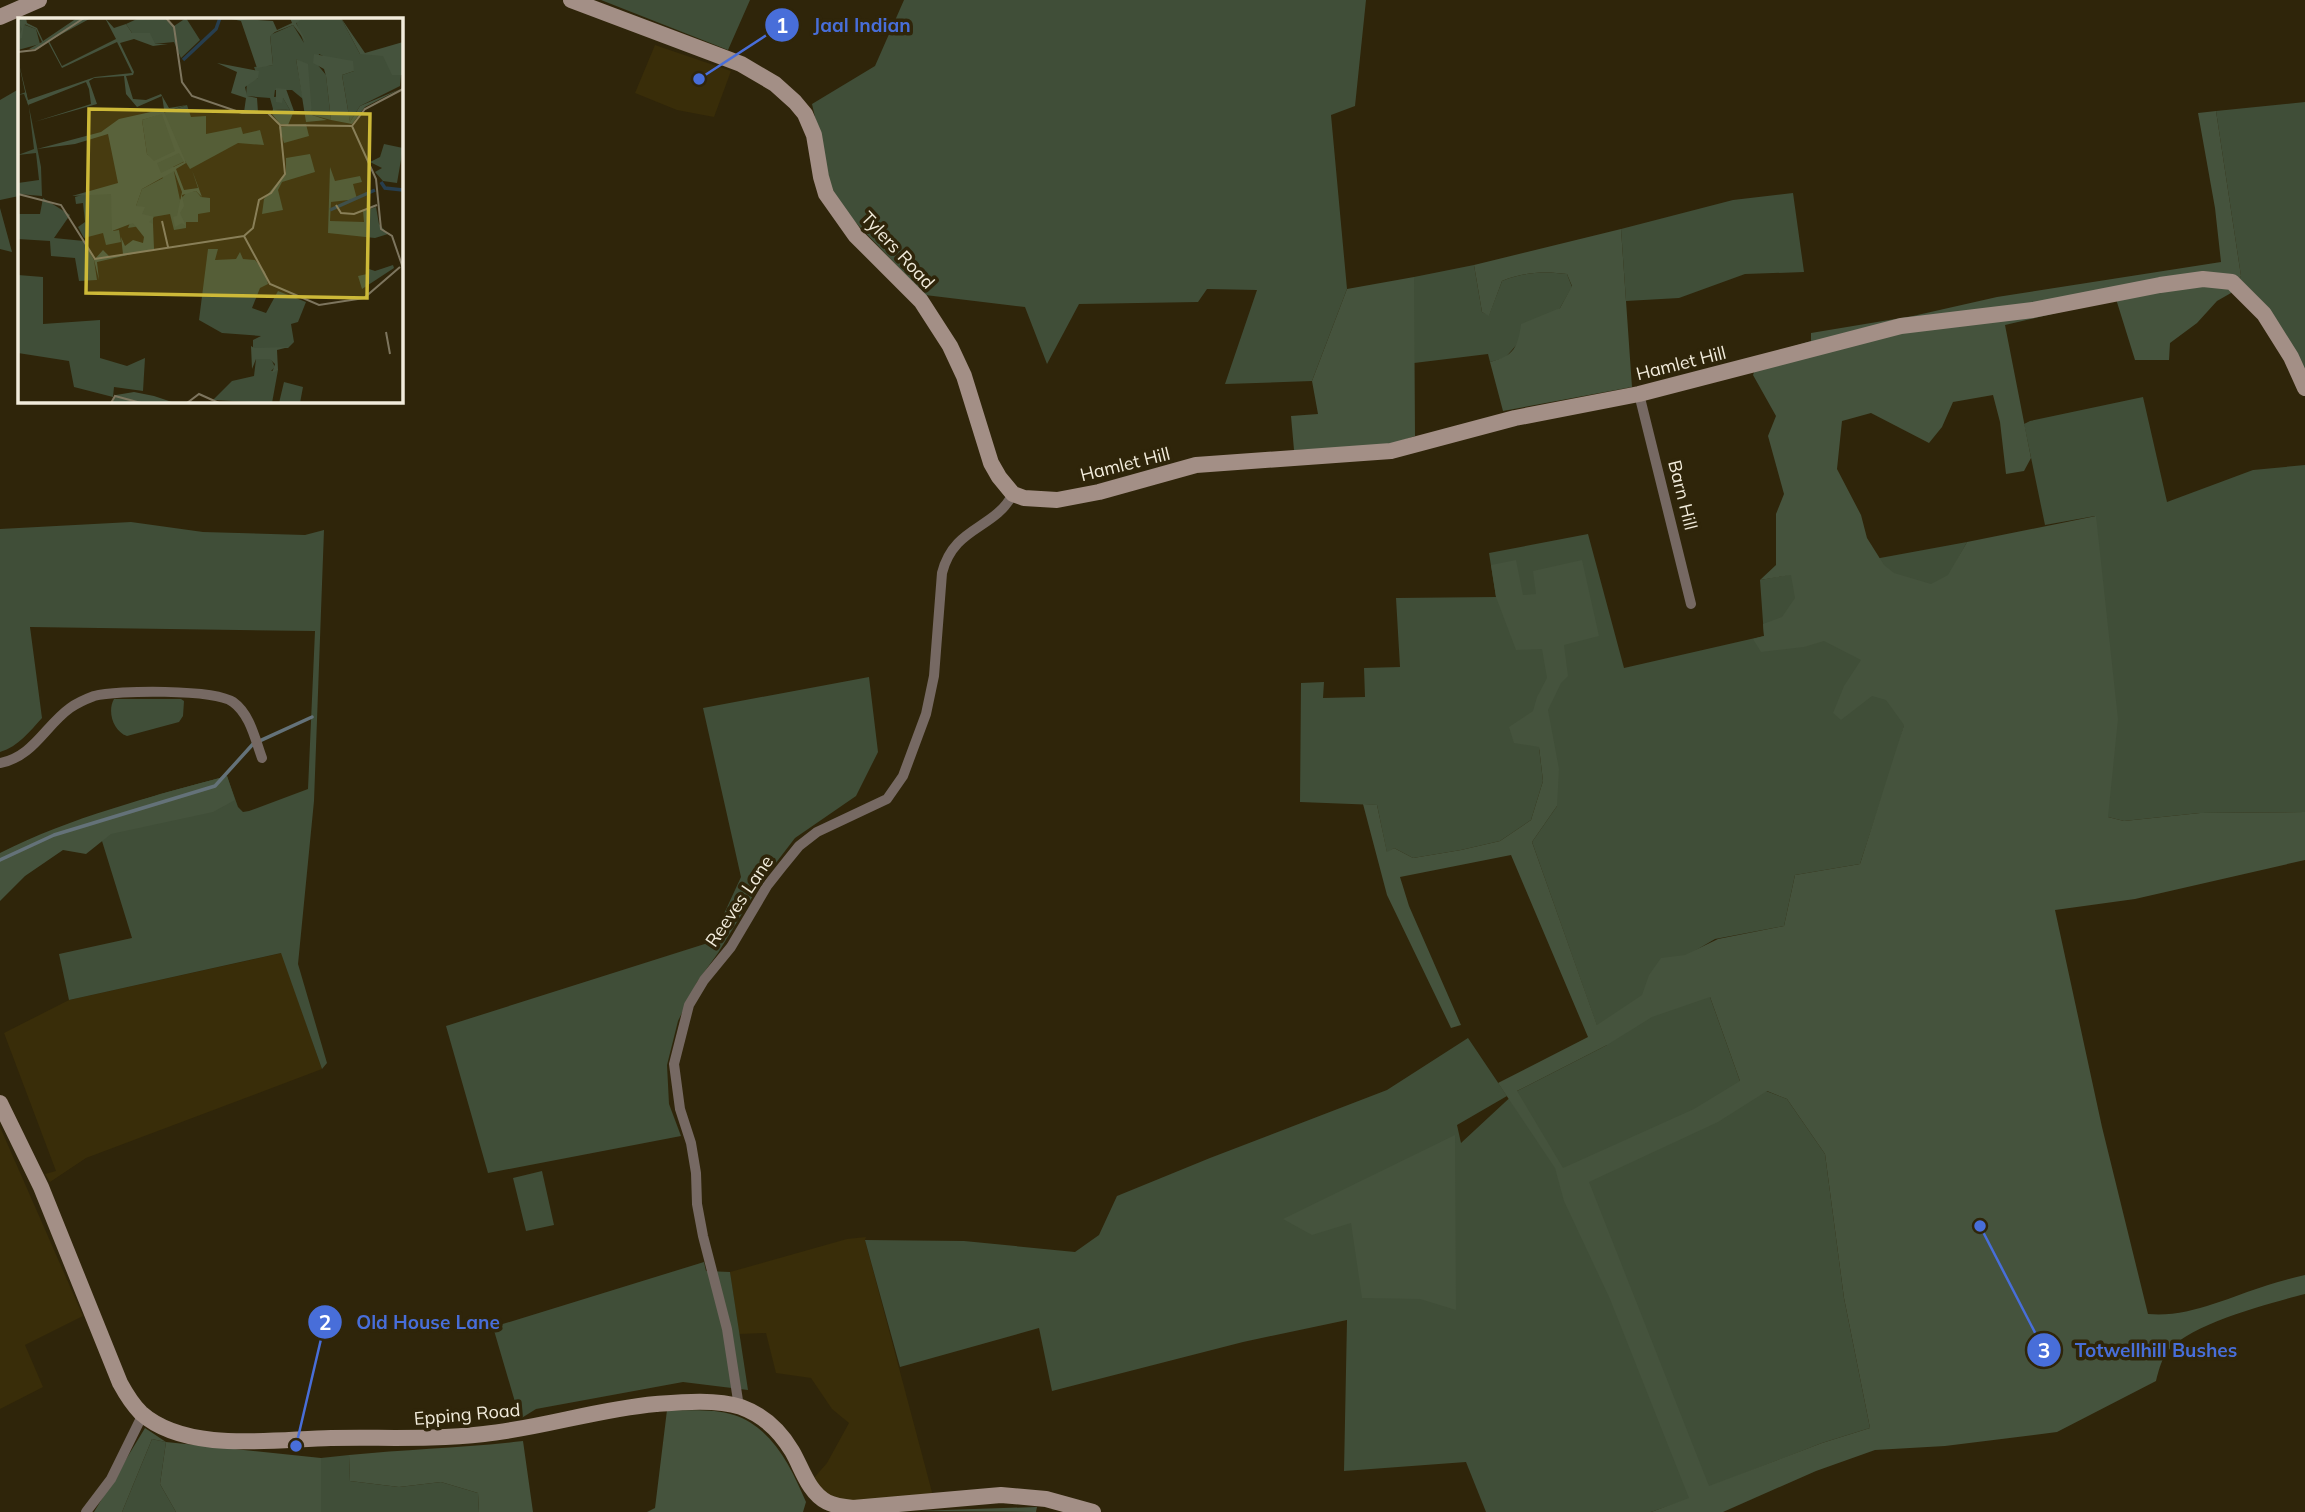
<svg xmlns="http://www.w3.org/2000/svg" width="2305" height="1512" viewBox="0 0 2305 1512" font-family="Mulish,sans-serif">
  <rect width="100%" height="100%" fill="#2f250a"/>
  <path fill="#392d09" d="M655,45l76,26 -17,46 -37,-7 -42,-17z
    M282,953l40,116 -236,89 -36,24 -5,-8 11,-3 -52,-138 65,-33z
    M0,1127l83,189 -58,29 18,42 -43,22z
    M866,1237l-1,3 68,256 -82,7 -29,-10 -8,-15 13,-15 22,-40 -17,-14 -21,-31 -35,-5 -10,-40 -27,1 -9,-62 117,-33z"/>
  <path fill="#404e38" d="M601,0h149l-22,50z
    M904,0h462l-11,106 -24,9 16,174 -35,92 -87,3 32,-94 -50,-1 -9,13 -119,2 -32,60 -22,-57 -100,-12 -91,-95 -22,-96 63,-38z
    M19,89v107l-19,4v-100z
    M2305,102v267l-34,-54 -33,-34 3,-5 -25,-165z
    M1793,193l11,79 -59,2 -66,24 -53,3 -5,-72 112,-29z
    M0,208l12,44 -12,-3z
    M1474,265l8,47 7,3 13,-34c22,-9 42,-10 65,-7l5,13 -12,21 -41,34 -14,16 -15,4 -2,-8 -74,9v-86z
    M2143,397l24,105 86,-32 52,-5v347l-105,1 -76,8 -16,-4 -13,-301 -50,9 -21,-101 6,-3z
    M131,522l72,10 102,3 19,-5 -10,271 -16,163 29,99 -5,6 -41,-116 -212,47 -10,-46 73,-16 -30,-97 -9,-25 67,-22 67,-18 11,31 5,5 6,-1 59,-22 7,-158 -285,-4 12,91c-13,14 -23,28 -42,34v-223z
    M1588,534l36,134 140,-32 -4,-56 207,-38 -21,39 -51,176 -35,107 -65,11 -11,51 -69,13 -29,17 24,41 30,84 47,18 38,55 19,144 26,130 -48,15 -113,44 -20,12 -38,13h-165l-20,-50 -122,9 3,-151 -104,22 -191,49 -13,-63 -139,39 -35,-127 99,1 111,11 24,-17 18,-39 93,-38 177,-68 81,-52 39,58 -50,29 4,18 56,-52 90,-46 -10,-19 -65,-184 25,-36 -18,-59 4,34 -12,39 -31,21 -39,9 -48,8 -19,-10 -7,5 -10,-48 -77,-3 1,-119 23,-1 -1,16 42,-1 -1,-29 36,-1 -4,-69 100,-1 -7,-44z
    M869,677l9,75 -22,44 -61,42 -33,43 -44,72 -21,29 -19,39 -11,44 2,39 12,32 -193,37 -42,-147 265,-84 30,-65 -38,-169z
    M114,699h67l3,2 -1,15 -4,6 -52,14c-14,-5 -20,-25 -13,-37z
    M542,1171l12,54 -28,6 -13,-53z
    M704,1262l2,9 24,1 18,118 -65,-8 -147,27 -16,10 -27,-92z
    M152,1439l14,3 -6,42 16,28h-54z
    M349,1455l1,26 49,6 42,-5 37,11 1,19h-158v-54z"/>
  <path fill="#45533d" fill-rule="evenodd" d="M2216,111l25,165 -10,17 -14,8 -20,22 -27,20 -1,17h-34l-19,-61 -111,26 26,133 -7,13 -18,3 -6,-52 -7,-27 -40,7 -11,25 -13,16 -58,-30 -29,8 -5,48 24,46 6,23 17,27 10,8 37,11 17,-9 19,-33 129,-26 22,203 -10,98 16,4 76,-8 105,-1v48l-170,39 -80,11 47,217 46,187c41,4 81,-17 120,-29 12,-4 25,-7 37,-10v19c-34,9 -121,31 -140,61 -4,7 -7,17 -9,26l-99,51 -112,14 -70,4 -59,21 -93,41h-72l38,-14 -79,-199 -46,-98 -9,-33 -57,-85 90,-46 -77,-182 -111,22 9,29 52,119 -10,3 -64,-133 -24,-91 14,1 10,47 7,-4 19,10 48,-8 39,-9 31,-21 12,-39 -4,-34 -25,-4 -5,-16 24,-16 4,-14 10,-19 -5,-29 -26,1 -20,-53 -5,-32 25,-5 7,35 13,-1 -3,-23 49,-11 17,76 -35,9 4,31 -7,7 -13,27 11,59 -2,37 -25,36 65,183 45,-30 7,-20 12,-17 24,-3 33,-16 66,-13 11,-51 65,-11 44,-139 -18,-25 -14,-4 -31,24 -8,-7 11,-27 17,-26 -37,-19 -20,6 -43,5 -8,-13 11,-3 -1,-12 19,-7 13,-19 -4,-23 -31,5 16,-15v-51l8,-20 -16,-58 8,-20 -23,-41 7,-19 51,-15v-8l102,-17 84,-19 224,-35 -6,-54 -17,-95zM1710,997l30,84 -46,28 -131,59 -46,-77 90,-46 45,-28zM1767,1091l20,8 38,55 19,144 26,130 -48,15 -113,43 -120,-304 129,-60z
    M1621,229l11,158 -129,24 -13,-49c24,-6 28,-15 31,-38l39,-16 12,-22 -5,-12c-23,-3 -43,-2 -65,7l-13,35 -7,-4 -8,-47z
    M1414,277l1,159 -32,11 -89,3 -3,-34 27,-2 -6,-33 35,-92z
    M227,776l8,24 -22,12 -102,22 -25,20 -23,-4 -38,26 -25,25v-48c71,-36 150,-56 227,-77z
    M1455,1135l1,175 -36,-11 -58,-1 -11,-75 -39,12 -29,-16z
    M667,1410c21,1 47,-2 67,5 39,13 57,52 72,87l-3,10h-156l8,-4z
    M145,1428l21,14 155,16v54h-145l-16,-28 6,-42 -14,-3 -30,73h-28z
    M523,1441l10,71h-54l-1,-19 -37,-11 -42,5 -49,-6 -1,-26c58,-6 116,-7 174,-14z
    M1037,1507l-1,5 -121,-1z"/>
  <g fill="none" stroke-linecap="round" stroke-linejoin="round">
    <path stroke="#647279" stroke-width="3.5" d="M0,860l54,-25 161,-49 38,-42 59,-27"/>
    <path stroke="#766963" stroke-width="10" d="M1639,394l52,210
      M0,763c33,-6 45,-37 70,-55 7,-5 16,-9 24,-12 23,-6 120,-7 139,6 17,12 22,37 29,56
      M739,1407l-12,-78 -24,-93 -6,-32 -1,-31 -5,-30 -11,-34 -6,-45 15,-59 15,-25 27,-33 36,-61 15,-19 17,-21 18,-14 70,-33 16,-23 23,-62 8,-38 8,-103c12,-47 52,-43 71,-79
      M86,1512l25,-33 32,-65"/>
    <path stroke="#a38f86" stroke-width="16" d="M571,0l170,64 34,20 20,18 10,12 9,21 7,42 5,17 29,41 66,66 29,45 14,30 27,87 8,14 14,17 11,4 33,2 42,-8 97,-27 195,-14 124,-33 124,-24 262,-68 132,-16 127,-25 43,-6 29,3 32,32 27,43 14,31
      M0,17l39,-17
      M0,1103l41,84 79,196c6,11 12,21 21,30 46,41 134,26 190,25 51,-1 102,2 153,-4 58,-6 114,-25 172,-30 26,-2 60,-5 85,3 22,8 39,24 51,44 10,17 16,41 35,51 8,4 17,5 26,6l148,-13 45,4 47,13"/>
  </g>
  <g text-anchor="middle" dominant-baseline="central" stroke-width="7" stroke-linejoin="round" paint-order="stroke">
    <g font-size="18" fill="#f2ecdc" stroke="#2f250a">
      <text transform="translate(898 250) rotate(47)">Tylers Road</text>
      <text transform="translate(1681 363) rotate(-14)">Hamlet Hill</text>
      <text transform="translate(1125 464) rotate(-14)">Hamlet Hill</text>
      <text transform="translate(1683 495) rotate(76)">Barn Hill</text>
      <text transform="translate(739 901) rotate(-56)">Reeves Lane</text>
      <text transform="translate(467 1414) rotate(-5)">Epping Road</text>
    </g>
  </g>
  <g transform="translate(18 18)">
    <rect width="385" height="385" fill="#2f250a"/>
    <path d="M0,0h8l-1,7 11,4 4,15 -22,6zM121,0h25l10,8 12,-8 14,22 -19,18 -7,-16 -20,2 -22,-11 -6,-9zM286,0h37l19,36h43l-3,32 -40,20 -10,16 -8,-47 12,-4 -35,-17 -2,10 9,11 5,45 -19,-5 -8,-51 -8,-5 7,40 -11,-9h-17l-1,7 8,-1 8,14 -17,-1 -3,-11 -24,-2 1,-14 11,-4 -4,-11 19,-2 -3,-30 23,-10 11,18 -8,-21zM8,74l15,75 1,29 -24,-2v-11l21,-3 -3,-27 -18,2 16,-6 -5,-42 -5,-13 -6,1zM169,87l4,12 15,-1v18l35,-7 2,7 17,-4 4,15 -26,-2 -48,26 -5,-8 -12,6 7,33 6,-7 10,-2 5,6 9,1v14l-12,2v8h-12v6l-12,2 -4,-16 -17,3v7l-25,4 14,-39 21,-11 -16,-24 -5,-34zM288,106l3,12 -25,7 -5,-16zM366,126l19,4 -6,35 -14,-2 -8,-9 7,-4 -12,-6 10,-5zM292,136l5,18 -33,10 -4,8 5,20 -21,4 2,-15 22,-27v-14zM312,149l5,14 25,-5 2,6 -9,2 4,15 -26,3 -1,19 34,1 -1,-11 13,-4 3,17 9,10 -13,4 -47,-5zM67,176h27l1,37 6,-1 2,12 -15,3 -3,-12 -19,5 -6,-11 7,-5 -2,-19 -7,1 -1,-7zM25,180l27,17 -16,23 30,3 10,19 3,20 -18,1 -4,-23 -24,-2 -1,-15 -32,-2v-25h22zM190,231h10l-3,11 21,-1 4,-7 3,7 12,1 10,12 3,12 -8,4 -8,20 14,5 12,-22 28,11 -8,20 -7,2 3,18 -6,6h-35v-8l8,-4 -39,-3 -23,-13zM375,247l1,3 -32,21 -4,-13 9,-2 -1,-6 9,3zM0,257l25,2v47l57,-4v38l27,8 18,-8 -2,33 -29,-4 -1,10 -39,-10 -5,-26 -51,-8zM238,341h15l4,8 -4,4 7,-1 -6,33 -59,-3 19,-19 22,-5zM266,364l19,5 -3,16h-21z" fill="#404e38"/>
    <path d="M8,0l1,5 10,5 6,13 34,-23h14l-42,23 13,25 54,-27 -11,-21 9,10 12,-4 6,9h18l5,11h13l-15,2 -19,-7 -14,4 14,29 -1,3 -7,1 7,23 13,1 15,-6 8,14 18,-3 -23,7 22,51 -10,6 8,21 14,-2 -6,-18 10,27 -6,-6 -14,4 2,11 -4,7 6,13 -4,-3 -7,4 -2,-10 4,-1 5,-24 -8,-21 -32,18 -6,17 9,1 -3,7 12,3 -5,5 4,2 1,25 -57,13 2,18 -5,-20 9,-10 7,7 13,-3 -2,-17 4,9 8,-6 10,3 1,-6 -11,-14 -21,8 -1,-37 -39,2 46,-13 -10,-49 -33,10 -38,5 64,-17 18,-13 45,-10 -2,-13 -25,11 -11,-13 -2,-18 -30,2 -5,3 8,23 -63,18 57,-18 -2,-15 -3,-7 -58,23 -10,-45 10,40 67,-23 37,-4 -15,-31 -55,26 -14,-26 -10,7h-9l13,-7 -6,-13 -12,-5 -2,14 -4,1 4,-10 -4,-7zM144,96l13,37 -21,10 -7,-7 -5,-34zM161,135l5,9 -23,11 -4,-10zM209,0l46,3 4,9 15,-7 -2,-5h14l-8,5 11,20 -14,-18 -18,7 -5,4 3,29 -16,3 -16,-47zM323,0l24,35 38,-11v33h-11l-9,-19 -23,-2zM296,36l39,7 1,10 -12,4 8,47 10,-16 40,-17 -35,18 -13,17 -21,-4 -5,-44 -2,-7 -11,-6zM278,41l12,5 4,51 15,5 -21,2zM199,45l42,8 -1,7 -13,9 2,9 10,2 1,14h-14l2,-14 -15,-5 6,-21zM258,70l10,1 8,22 -6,14 -8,-1 -8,-10 1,-5 17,1 -7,-12 -1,5 -6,-1zM233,328l3,2 35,-1 -12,3 1,20 -6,3 3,-9 -5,-5h-14l-4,10zM116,374l20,4 21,7h-63l4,-8z" fill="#45533d" fill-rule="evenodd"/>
    <path fill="none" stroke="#273e4e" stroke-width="3.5" d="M165,42l33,-31 4,-11M363,164l4,6 18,2M312,192l45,-20"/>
    <path fill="none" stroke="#7d755e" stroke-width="2" d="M148,0l8,9 8,55 10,14 50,17h26l12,12 72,1 24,53 5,50 11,7 11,32M0,34l17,-2 49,-32M334,108l13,-17 38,-20M0,176l43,11 34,54 149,-23M318,187l5,8 13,1 23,-9M144,203l6,26M226,218l26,48 49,21 45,-7 36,-31M226,218l9,-8 6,-28 12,-7 14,-19 -5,-49M368,314l4,22M93,385l4,-7 26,7M169,385l12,-9 20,9"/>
    <path fill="#cdb938" fill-opacity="0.15" stroke="#cdb938" stroke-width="3.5" d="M71,91l281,5 -3,184 -281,-5z"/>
    <rect width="385" height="385" fill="none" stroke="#f2ecdc" stroke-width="3.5"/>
  </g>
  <path fill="none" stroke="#486ed9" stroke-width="2.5" d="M699 79L782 25M296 1446L325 1322M1980 1226L2044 1350"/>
  <g fill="#486ed9" stroke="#2f250a" stroke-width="2.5">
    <circle cx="699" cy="79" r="7"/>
    <circle cx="296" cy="1446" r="7"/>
    <circle cx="1980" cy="1226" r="7"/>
    <circle cx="782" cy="25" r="18"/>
    <circle cx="325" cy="1322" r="18"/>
    <circle cx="2044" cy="1350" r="18"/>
  </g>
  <g font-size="21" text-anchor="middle" font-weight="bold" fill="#fff">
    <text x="782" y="33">1</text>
    <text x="325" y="1330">2</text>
    <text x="2044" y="1358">3</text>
  </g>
  <g font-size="19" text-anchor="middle" font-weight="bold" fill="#486ed9" stroke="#2f250a" stroke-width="7" stroke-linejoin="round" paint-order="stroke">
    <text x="862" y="32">Jaal Indian</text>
    <text x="428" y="1329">Old House Lane</text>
    <text x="2156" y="1357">Totwellhill Bushes</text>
  </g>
</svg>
